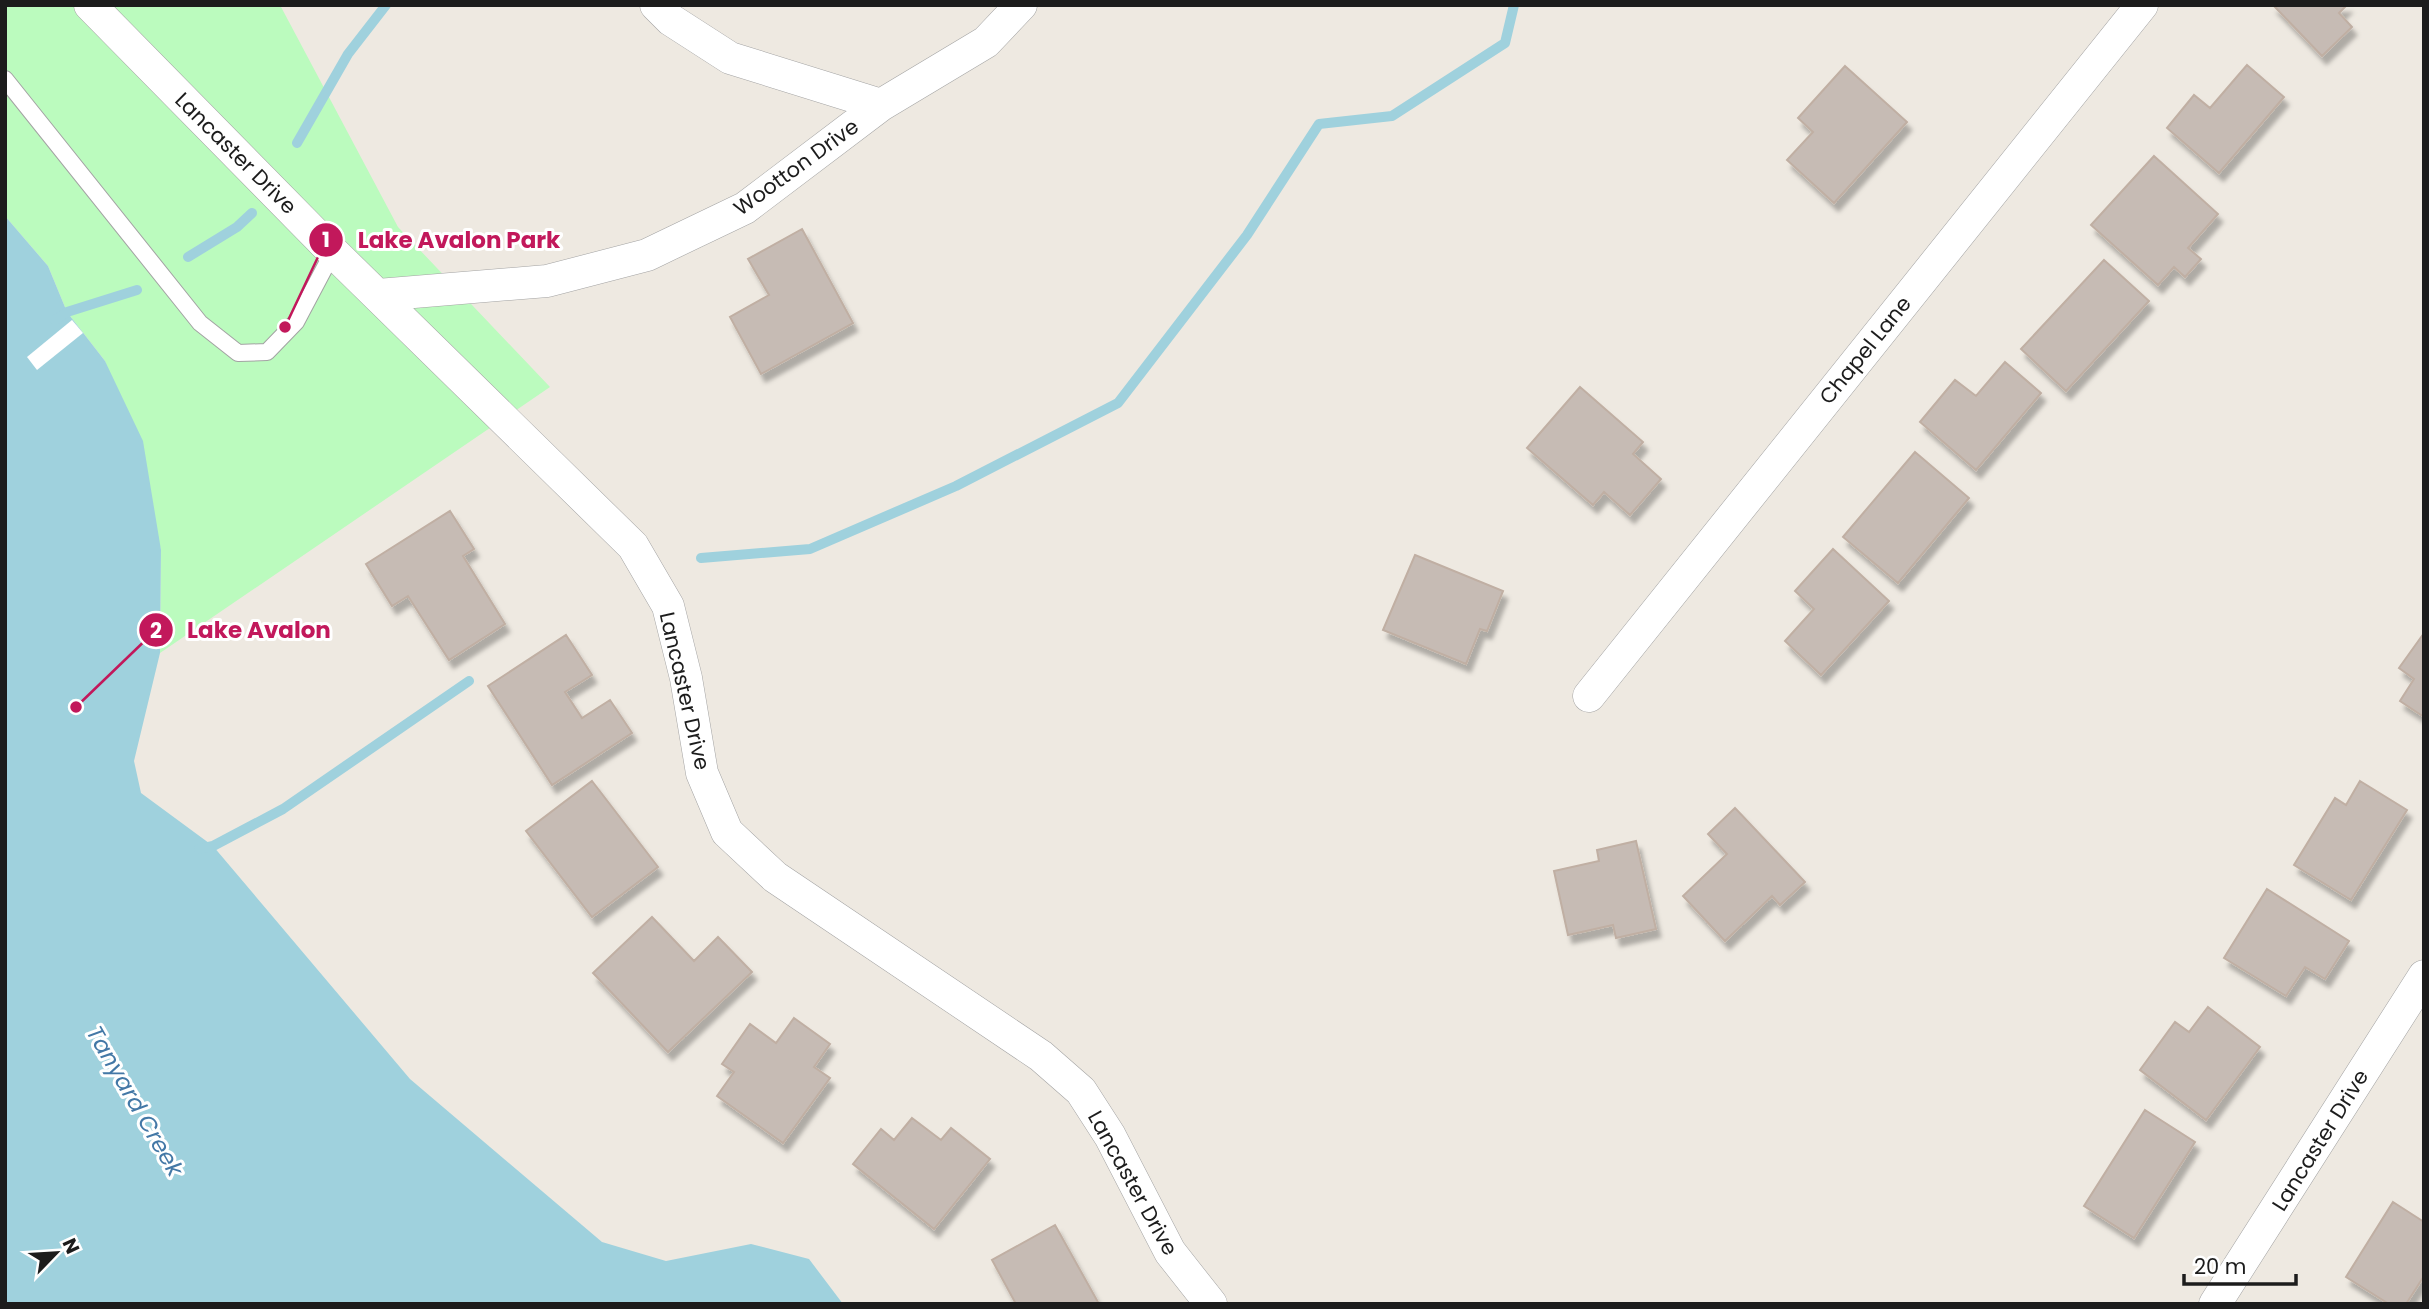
<svg xmlns="http://www.w3.org/2000/svg" width="2429" height="1309" viewBox="0 0 2429 1309" font-family="Poppins,sans-serif">
  <defs>
    <filter id="shadow"><feDropShadow dx="4.5" dy="8" stdDeviation="2" flood-color="#0004"/></filter>
  </defs>
  <rect width="100%" height="100%" fill="#eee9e1"/>
  <path fill="#bbfbbe" d="M5,5h275l118,222 152,160 -390,266 1,-103 -56,-189 -38,-49 -19,-46 -43,-50z"/>
  <path fill="#9fd1dd" d="M5,216l43,50 19,46 38,49 38,80 18,109 -1,103 -26,108 7,32 72,53 197,233 192,163 64,19 85,-17 58,15 34,45h-838z"/>
  <path fill="#fff" d="M72,320l11,13 -46,37 -10,-13z"/>
  <g fill="none" stroke-linecap="round" stroke-linejoin="round">
    <path stroke="#9fd1dd" stroke-width="10" d="M297,143l51,-89 38,-49
      M188,257l49,-30 15,-14
      M55,320l12,-8 70,-22
      M701,558l109,-9 146,-63 162,-83 129,-168 72,-111 73,-8 113,-73 9,-38
      M199,849l14,-3 70,-37 186,-128"/>
  </g>
  <path fill="#c6bbb4" stroke="#c0afa3" stroke-width="2" filter="url(#shadow)" d="M2273,5h74l-8,8 13,14 -30,29z
    M2247,65l37,32 -65,76 -52,-45 27,-33 16,13z
    M1845,66l62,56 -73,81 -47,-43 26,-28 -15,-14z
    M2154,156l64,58 -30,34 13,11 -16,18 -11,-10 -16,18 -67,-60z
    M802,229l51,94 -92,51 -31,-57 39,-22 -21,-36z
    M2104,260l45,41 -83,90 -45,-42z
    M2005,362l36,31 -65,77 -56,-48 35,-42 21,16z
    M1580,387l63,55 -10,12 28,25 -31,36 -26,-23 -11,13 -66,-57z
    M1915,452l54,46 -71,85 -55,-46z
    M450,511l24,38 -11,7 42,68 -56,36 -41,-64 -16,10 -26,-42z
    M1833,549l56,52 -68,74 -36,-34 29,-32 -19,-18z
    M1415,555l88,36 -16,40 -7,-2 -14,35 -83,-34z
    M2424,633v84l-24,-16 14,-22 -15,-11z
    M566,635l26,40 -27,17 17,26 28,-18 22,33 -80,52 -64,-99z
    M592,781l66,86 -66,50 -66,-86z
    M2360,781l47,29 -56,90 -57,-35 41,-67 11,7z
    M1735,808l70,74 -25,23 -8,-9 -47,45 -42,-45 44,-42 -19,-20z
    M1636,841l20,88 -40,9 -3,-13 -45,10 -14,-64 45,-10 -2,-11z
    M2267,889l82,52 -24,38 -20,-12 -19,29 -62,-38z
    M652,917l42,44 24,-24 34,35 -84,80 -75,-79z
    M2208,1007l52,40 -54,73 -66,-50 35,-48 14,10z
    M794,1018l36,26 -16,23 16,11 -47,65 -66,-47 17,-24 -12,-8 28,-40 26,19z
    M2145,1110l50,32 -61,96 -50,-32z
    M912,1118l29,22 10,-12 39,31 -56,70 -81,-65 28,-35 13,11z
    M2393,1202l31,20v54l-18,28h-17l-43,-27z
    M1055,1225l44,79h-83l-24,-44z"/>
  <g fill="none" stroke-linecap="round" stroke-linejoin="round">
    <defs>
      <path id="service" d="M5,79l195,244 38,30 29,-1 29,-30 37,-70"/>
      <path id="minor" d="M90,5l243,247 300,294 35,60 18,72 16,95 25,59 48,45 266,179 40,35 29,45 60,116 41,52
        M656,5l15,15 59,38 151,47
        M378,295l169,-14 100,-26 98,-47 136,-103 105,-63 35,-37
        M1589,696l553,-691
        M2215,1304l209,-328"/>
    </defs>
    <use href="#service" stroke="#a3a3a3" stroke-width="18"/>
    <use href="#minor" stroke="#a3a3a3" stroke-width="33"/>
    <use href="#service" stroke="#fff" stroke-width="16"/>
    <use href="#minor" stroke="#fff" stroke-width="32"/>
  </g>
  <g text-anchor="middle" dominant-baseline="central" stroke-width="6" stroke-linejoin="round" paint-order="stroke">
    <g font-size="21" fill="#1c1c1c" stroke="#fff">
      <text transform="translate(236 153) rotate(45)">Lancaster Drive</text>
      <text transform="translate(796 167) rotate(-36)">Wootton Drive</text>
      <text transform="translate(1865 350) rotate(-51)">Chapel Lane</text>
      <text transform="translate(685 691) rotate(77)">Lancaster Drive</text>
      <text transform="translate(2320 1140) rotate(-58)">Lancaster Drive</text>
      <text transform="translate(1133 1183) rotate(61)">Lancaster Drive</text>
    </g>
    <g font-size="23" font-style="italic" fill="#4378a6" stroke="#fff">
      <text transform="translate(135 1101) rotate(60)">Tanyard Creek</text>
    </g>
  </g>
  <path fill="none" stroke="#c2185b" stroke-width="2.5" d="M285 327L326 240M76 707L156 630"/>
  <g fill="#c2185b" stroke="#fff" stroke-width="2.5">
    <circle cx="285" cy="327" r="7"/>
    <circle cx="76" cy="707" r="7"/>
    <circle cx="326" cy="240" r="18"/>
    <circle cx="156" cy="630" r="18"/>
  </g>
  <g font-size="21" text-anchor="middle" font-weight="bold" fill="#fff">
    <text x="326" y="247">1</text>
    <text x="156" y="638">2</text>
  </g>
  <g font-size="23" text-anchor="middle" font-weight="bold" fill="#c2185b" stroke="#fff" stroke-width="6" stroke-linejoin="round" paint-order="stroke">
    <text x="459" y="248">Lake Avalon Park</text>
    <text x="259" y="638">Lake Avalon</text>
  </g>
  <rect width="2429" height="1309" fill="none" stroke="#1c1c1c" stroke-width="14"/>
  <g transform="translate(56 1253) rotate(65)" stroke="#ffffff" stroke-width="5" paint-order="stroke">
  <path d="M0-5L12 26L0 18L-12 26Z" fill="#1c1c1c"/>
  <text y="-10" font-size="19" font-weight="bold" text-anchor="middle" fill="#1c1c1c">N</text>
  </g>
  <path d="M2184 1274v10h112v-10" fill="none" stroke="#1c1c1c" stroke-width="3.5"/>
  <text x="2194" y="1274" font-size="21" fill="#1c1c1c" stroke="#ffffff" stroke-width="5" paint-order="stroke">20 m</text>
</svg>
